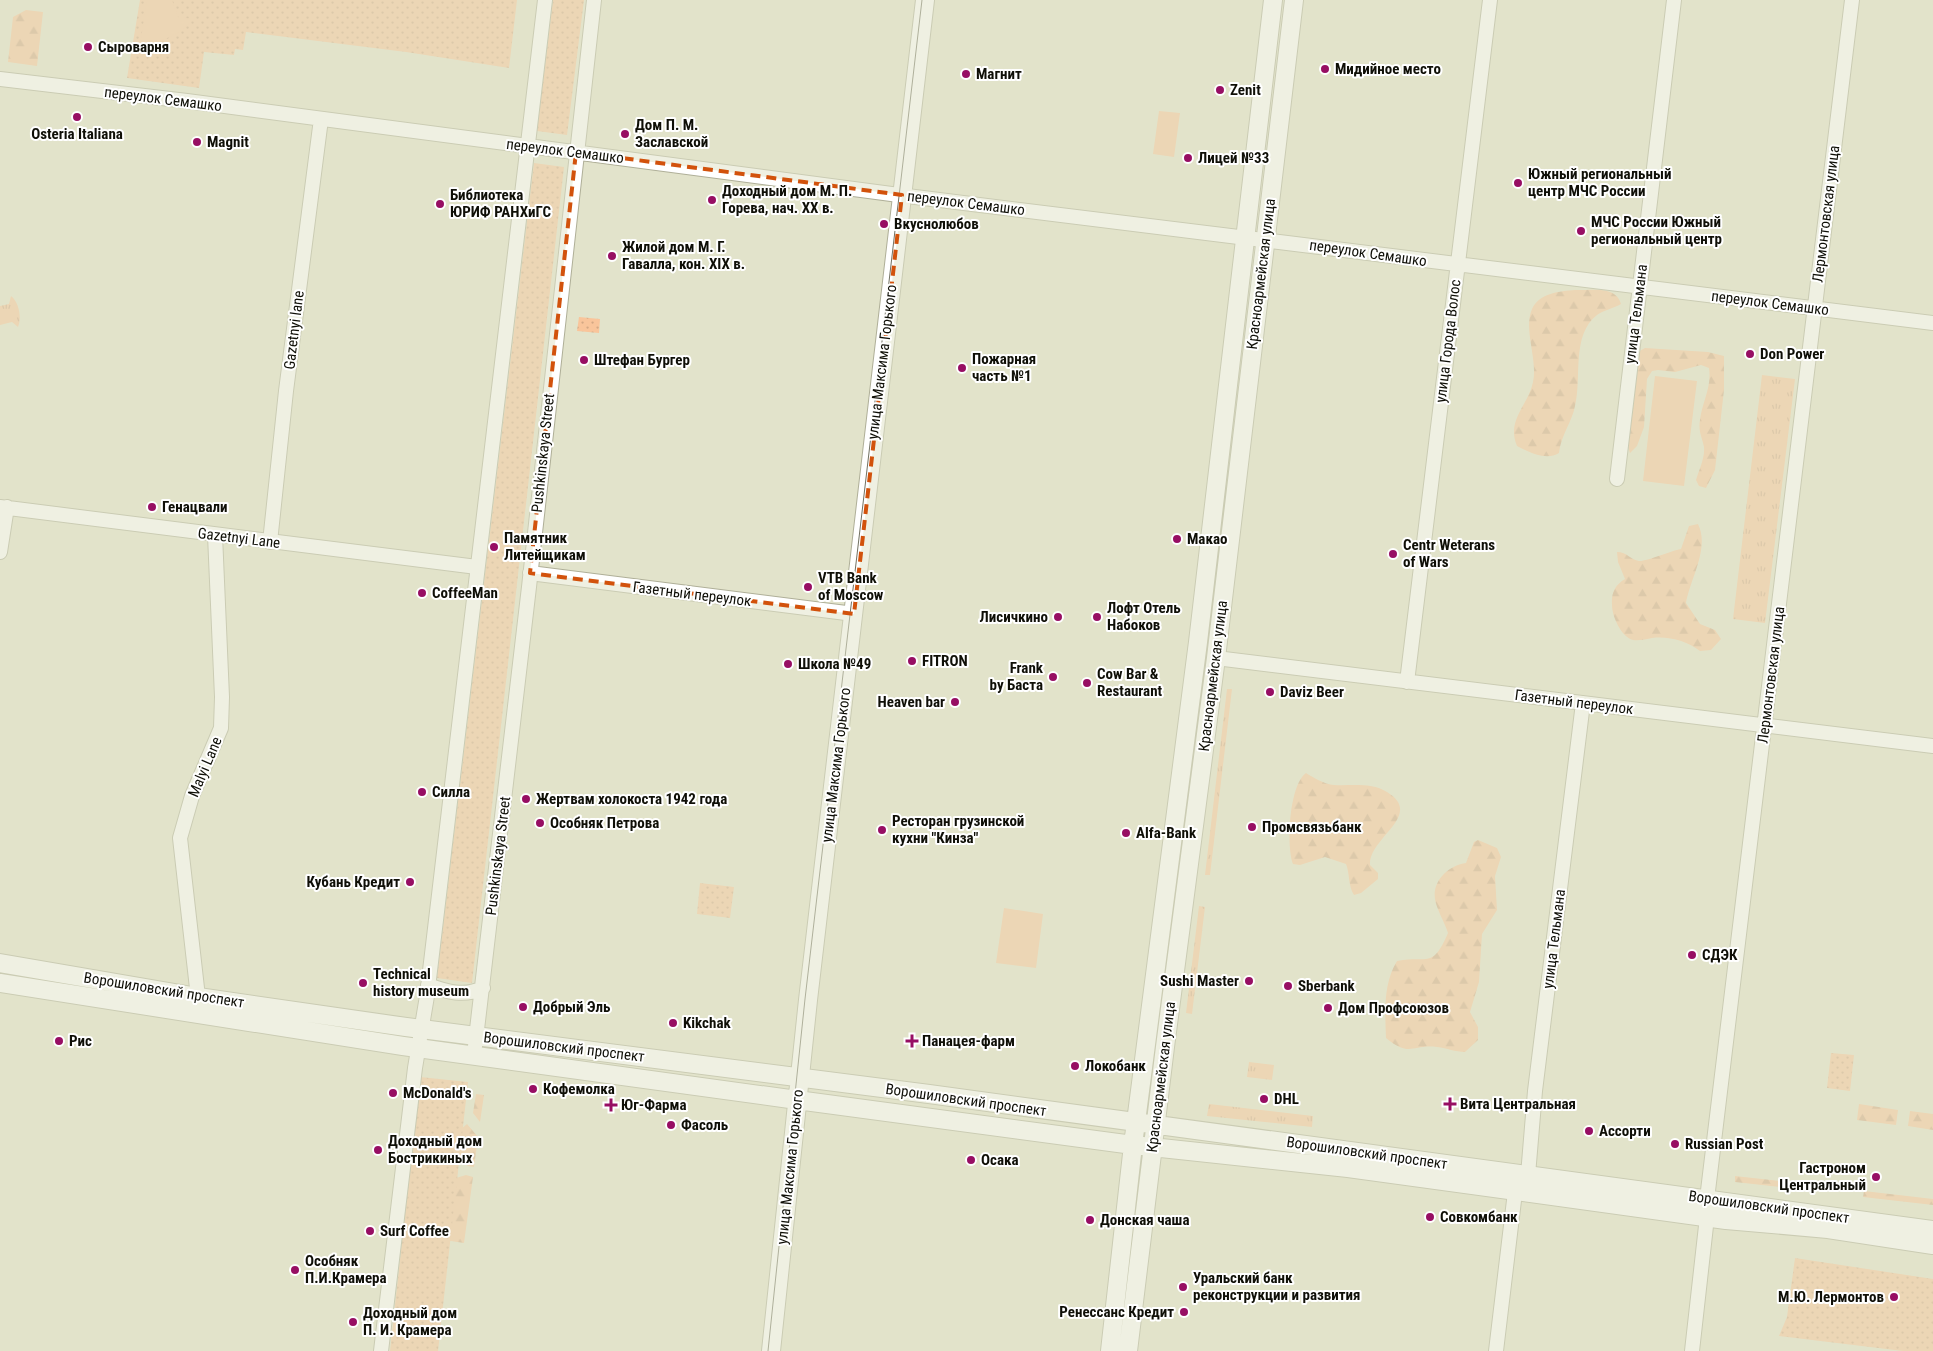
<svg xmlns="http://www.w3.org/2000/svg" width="1933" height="1351" viewBox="0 0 1933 1351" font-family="'Roboto Condensed',sans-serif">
  <defs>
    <pattern id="grass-tufts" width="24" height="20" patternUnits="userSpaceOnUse" patternTransform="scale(1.25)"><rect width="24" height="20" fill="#f9c59b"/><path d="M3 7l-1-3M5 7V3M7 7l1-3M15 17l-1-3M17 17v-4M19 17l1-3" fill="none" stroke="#d4a884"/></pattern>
    <pattern id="forest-firs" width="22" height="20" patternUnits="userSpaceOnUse" patternTransform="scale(1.25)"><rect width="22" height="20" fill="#f9c59b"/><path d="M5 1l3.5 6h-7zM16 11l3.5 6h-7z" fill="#d4a884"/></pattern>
    <pattern id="park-dots" width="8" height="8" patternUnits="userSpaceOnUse" patternTransform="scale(1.25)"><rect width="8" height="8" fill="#f9c59b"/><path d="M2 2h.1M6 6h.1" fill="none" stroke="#d4a884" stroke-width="1.8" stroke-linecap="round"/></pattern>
  </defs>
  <rect width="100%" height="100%" fill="#e2e3cb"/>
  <path fill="url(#grass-tufts)" d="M11,296c8,6 11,22 7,31l-6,-5 -12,3v-19l9,-2z
    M1762,375l33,4 -30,244 -32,-4z
    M1227,689h5l-22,186h-5z
    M1199,906l6,1 -13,107 -6,-1z
    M1249,1062l25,3 -2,15 -25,-3z
    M1209,1104l104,12 -1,11 -105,-11z"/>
  <path fill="url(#forest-firs)" d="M26,10l17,2 -6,54 -29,-4 5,-45z
    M1575,290c15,1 41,-5 46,14 -7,4 -17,6 -24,11 -26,20 -15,63 -22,91 -3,16 -14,29 -16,47 -13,8 -30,-1 -42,-7 -11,-26 11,-40 16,-64 5,-22 -10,-53 -1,-73 7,-16 28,-18 43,-19z
    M1645,348l63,4 16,4v34l-9,80 -9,18 -7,-2 -3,-6c3,-10 9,-22 8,-33 -2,-10 -6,-16 -4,-27 2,-18 12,-33 9,-52l-8,-3 -26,7 -17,-2 -6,1 -5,8 -3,48 -7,19 -7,7 -3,-9 9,-91z
    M1698,524c12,24 -8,55 -12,79l14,21 15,6 6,9 -10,11 -11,1c-13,-10 -31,-15 -48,-13 -5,1 -13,3 -19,2 -12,-3 -21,-24 -21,-35 -1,-12 3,-20 13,-26l-7,-17 -1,-10c10,0 14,8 22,9 6,1 31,-10 42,-12l8,-23z
    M1306,773c8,5 18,11 28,12 18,1 37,-3 53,7 38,23 -19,46 -17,73l8,8v6l-17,14 -7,2c-6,-9 -4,-21 -8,-31l-21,-7 -25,8 -7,-1c-7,-17 -4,-79 13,-91z
    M1478,840l19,8 4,9 -6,19 2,34 -15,24 -3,48 -9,30 8,15v13l-13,12c-10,0 -18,-4 -28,-5 -25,-3 -27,11 -51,-9 -1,-26 -3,-54 11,-77 31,-6 35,9 51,-28 -3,-10 -12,-25 -13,-34 -3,-18 14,-34 31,-36l8,-21z
    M476,1094l8,1 -4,27 -7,-9z
    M1859,1104l39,6 -2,15 -39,-5z
    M1910,1111l23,3v16l-25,-4z
    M467,1124l11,13 -4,30 -6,-1 -26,-21z
    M466,1175l7,2 -9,66 -20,-3 -5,-57z
    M1735,1176l46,5 -1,6 -45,-5z
    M1864,1191l69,8v6l-70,-8z"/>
  <path fill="url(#park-dots)" d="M140,0h377l-8,68 -103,-16 -160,-20 -3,18 -8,-1 -1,6 -30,-3 -5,36 -72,-10z
    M553,0h31l-17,135 -30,-4z
    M534,163l30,4 -92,816 -35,-5z
    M579,317l21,2 -1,14 -22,-2z
    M700,883l34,4 -4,31 -33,-4z
    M1831,1053l23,2 -4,36 -23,-3z
    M420,1077l48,5 -30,269h-48z
    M1795,1258l138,21v72h-30l-124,-15 8,-19z"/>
  <path fill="#f9c59b" d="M147,0h25l6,17 15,2c-14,18 -32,22 -53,26z
    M1159,111l21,2 -6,44 -21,-3z
    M1655,376l42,5 -13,105 -41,-5z
    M1004,908l39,6 -7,54 -40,-5z"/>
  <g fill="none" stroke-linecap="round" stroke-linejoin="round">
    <defs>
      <path id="minor" d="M0,79l187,22 712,94 1034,128
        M1617,479l57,-479
        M0,507l477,60
        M270,542l16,-151 35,-272
        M0,552l7,-45
        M530,573l324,41
        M1216,658l717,88
        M1407,682l83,-682
        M428,985c19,7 36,12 55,3
        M198,997l-18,-159 12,-42 29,-68 1,-31 -7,-162
        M474,1055l55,-468 65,-587
        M1528,1175l7,-84 48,-388
        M381,1351l34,-283 12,-72 118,-996
        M1496,1351l19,-159
        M1692,1351l15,-134v-18l145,-1199"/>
      <path id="major" d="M0,963l198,34 208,30 523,67 1004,136
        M0,983l403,63 394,54 336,45 215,23 378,52 102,9 105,16
        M771,1351l37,-351 117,-1000
        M1110,1351l23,-206 65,-503 75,-642
        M1128,1351l37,-304 51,-389 78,-658"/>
    </defs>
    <use href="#minor" stroke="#afaf98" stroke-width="16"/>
    <use href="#major" stroke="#afaf98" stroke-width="20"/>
    <use href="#minor" stroke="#fff" stroke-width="14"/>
    <use href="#major" stroke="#fff" stroke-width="18"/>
    <path stroke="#717162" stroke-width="1" d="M768,1351l37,-352 117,-999"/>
  </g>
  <path d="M0 0H1933V1351H0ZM576,152l326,43 -48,419 -324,-41z" fill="#e2e3cb" fill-opacity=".55" fill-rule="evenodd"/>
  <path fill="none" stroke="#d2520c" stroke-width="4" stroke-dasharray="10 6" stroke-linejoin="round" d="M576,152l326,43 -48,419 -324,-41z"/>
  <g fill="#970e63" stroke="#fff" stroke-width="2">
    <circle cx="88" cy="47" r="5"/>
    <circle cx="1325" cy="69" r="5"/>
    <circle cx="966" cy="74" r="5"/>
    <circle cx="1220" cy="90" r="5"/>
    <circle cx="77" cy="117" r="5"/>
    <circle cx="625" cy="134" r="5"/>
    <circle cx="197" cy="142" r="5"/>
    <circle cx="1188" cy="158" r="5"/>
    <circle cx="1518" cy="183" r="5"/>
    <circle cx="712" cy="200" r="5"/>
    <circle cx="440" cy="204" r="5"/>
    <circle cx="884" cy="224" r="5"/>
    <circle cx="1581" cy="231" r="5"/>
    <circle cx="612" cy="256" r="5"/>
    <circle cx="1750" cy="354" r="5"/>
    <circle cx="584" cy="360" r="5"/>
    <circle cx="962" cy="368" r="5"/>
    <circle cx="152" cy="507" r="5"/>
    <circle cx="1177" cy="539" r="5"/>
    <circle cx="494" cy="547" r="5"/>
    <circle cx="1393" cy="554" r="5"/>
    <circle cx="808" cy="587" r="5"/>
    <circle cx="422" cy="593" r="5"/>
    <circle cx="1058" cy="617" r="5"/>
    <circle cx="1097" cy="617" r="5"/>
    <circle cx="912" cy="661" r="5"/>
    <circle cx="788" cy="664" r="5"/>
    <circle cx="1053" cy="677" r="5"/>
    <circle cx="1087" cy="683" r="5"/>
    <circle cx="1270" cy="692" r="5"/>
    <circle cx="955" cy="702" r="5"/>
    <circle cx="422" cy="792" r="5"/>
    <circle cx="526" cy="799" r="5"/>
    <circle cx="540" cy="823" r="5"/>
    <circle cx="1252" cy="827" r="5"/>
    <circle cx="882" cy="830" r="5"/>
    <circle cx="1126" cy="833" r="5"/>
    <circle cx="410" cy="882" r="5"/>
    <circle cx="1692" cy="955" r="5"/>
    <circle cx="1249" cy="981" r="5"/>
    <circle cx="363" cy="983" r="5"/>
    <circle cx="1288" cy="986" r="5"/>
    <circle cx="523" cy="1007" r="5"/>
    <circle cx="1328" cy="1008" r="5"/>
    <circle cx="673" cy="1023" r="5"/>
    <circle cx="59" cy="1041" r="5"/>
    <path d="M909.5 1033.5h5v5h5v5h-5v5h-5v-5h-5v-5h5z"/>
    <circle cx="1075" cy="1066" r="5"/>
    <circle cx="533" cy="1089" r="5"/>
    <circle cx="393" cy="1093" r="5"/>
    <circle cx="1264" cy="1099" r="5"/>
    <path d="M1447.5 1096.5h5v5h5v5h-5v5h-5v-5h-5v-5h5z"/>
    <path d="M608.5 1097.5h5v5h5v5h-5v5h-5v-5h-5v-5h5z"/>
    <circle cx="671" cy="1125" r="5"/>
    <circle cx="1589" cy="1131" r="5"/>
    <circle cx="1675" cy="1144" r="5"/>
    <circle cx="378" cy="1150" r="5"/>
    <circle cx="971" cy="1160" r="5"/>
    <circle cx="1876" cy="1177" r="5"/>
    <circle cx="1430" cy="1217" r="5"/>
    <circle cx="1090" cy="1220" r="5"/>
    <circle cx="370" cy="1231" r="5"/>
    <circle cx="295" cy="1270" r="5"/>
    <circle cx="1183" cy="1287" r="5"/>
    <circle cx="1894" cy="1297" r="5"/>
    <circle cx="1184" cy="1312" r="5"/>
    <circle cx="353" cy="1322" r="5"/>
  </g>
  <g text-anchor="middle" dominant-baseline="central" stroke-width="4" stroke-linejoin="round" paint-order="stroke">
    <g font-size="15" font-weight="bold" fill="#0f0f07" stroke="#fff" text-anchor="start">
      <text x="98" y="47">Cыроварня</text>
      <text x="1335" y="69">Мидийное место</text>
      <text x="976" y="74">Магнит</text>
      <text x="1230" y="90">Zenit</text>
      <text x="635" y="125">Дом П. М.<tspan x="635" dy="17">Заславской</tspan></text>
      <text x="77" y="134" text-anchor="middle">Osteria Italiana</text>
      <text x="207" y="142">Magnit</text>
      <text x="1198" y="158">Лицей №33</text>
      <text x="1528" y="174">Южный региональный<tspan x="1528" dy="17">центр МЧС России</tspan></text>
      <text x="722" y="191">Доходный дом М. П.<tspan x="722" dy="17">Горева, нач. ХХ в.</tspan></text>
      <text x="450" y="195">Библиотека<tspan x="450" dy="17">ЮРИФ РАНХиГС</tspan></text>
      <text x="1591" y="222">МЧС России Южный<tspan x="1591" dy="17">региональный центр</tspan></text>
      <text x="894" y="224">Вкуснолюбов</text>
      <text x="622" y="247">Жилой дом М. Г.<tspan x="622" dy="17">Гавалла, кон. XIX в.</tspan></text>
      <text x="1760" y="354">Don Power</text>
      <text x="972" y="359">Пожарная<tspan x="972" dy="17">часть №1</tspan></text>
      <text x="594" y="360">Штефан Бургер</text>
      <text x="162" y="507">Генацвали</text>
      <text x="504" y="538">Памятник<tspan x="504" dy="17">Литейщикам</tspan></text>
      <text x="1187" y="539">Макао</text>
      <text x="1403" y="545">Centr Weterans<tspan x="1403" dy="17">of Wars</tspan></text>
      <text x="818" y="578">VTB Bank<tspan x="818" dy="17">of Moscow</tspan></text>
      <text x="432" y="593">CoffeeMan</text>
      <text x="1107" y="608">Лофт Отель<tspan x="1107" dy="17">Набоков</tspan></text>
      <text x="1048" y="617" text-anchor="end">Лисичкино</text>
      <text x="922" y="661">FITRON</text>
      <text x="798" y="664">Школа №49</text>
      <text x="1043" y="668" text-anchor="end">Frank<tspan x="1043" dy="17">by Баста</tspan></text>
      <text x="1097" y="674">Cow Bar &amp;<tspan x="1097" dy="17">Restaurant</tspan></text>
      <text x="1280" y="692">Daviz Beer</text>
      <text x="945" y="702" text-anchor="end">Heaven bar</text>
      <text x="432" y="792">Силла</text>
      <text x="536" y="799">Жертвам холокоста 1942 года</text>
      <text x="892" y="821">Ресторан грузинской<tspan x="892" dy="17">кухни "Кинза"</tspan></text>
      <text x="550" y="823">Особняк Петрова</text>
      <text x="1262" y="827">Промсвязьбанк</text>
      <text x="1136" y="833">Alfa-Bank</text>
      <text x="400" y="882" text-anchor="end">Кубань Кредит</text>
      <text x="1702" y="955">СДЭК</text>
      <text x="373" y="974">Technical<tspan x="373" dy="17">history museum</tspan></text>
      <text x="1239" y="981" text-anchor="end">Sushi Master</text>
      <text x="1298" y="986">Sberbank</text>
      <text x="533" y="1007">Добрый Эль</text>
      <text x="1338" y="1008">Дом Профсоюзов</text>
      <text x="683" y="1023">Kikchak</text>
      <text x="69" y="1041">Рис</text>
      <text x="922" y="1041">Панацея-фарм</text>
      <text x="1085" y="1066">Локобанк</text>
      <text x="543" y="1089">Кофемолка</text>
      <text x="403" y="1093">McDonald's</text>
      <text x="1274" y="1099">DHL</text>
      <text x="1460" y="1104">Вита Центральная</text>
      <text x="621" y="1105">Юг-Фарма</text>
      <text x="681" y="1125">Фасоль</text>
      <text x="1599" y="1131">Ассорти</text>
      <text x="388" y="1141">Доходный дом<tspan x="388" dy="17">Бострикиных</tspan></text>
      <text x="1685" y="1144">Russian Post</text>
      <text x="981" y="1160">Осака</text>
      <text x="1866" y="1168" text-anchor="end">Гастроном<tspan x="1866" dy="17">Центральный</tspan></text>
      <text x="1440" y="1217">Совкомбанк</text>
      <text x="1100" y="1220">Донская чаша</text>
      <text x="380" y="1231">Surf Coffee</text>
      <text x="305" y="1261">Особняк<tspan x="305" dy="17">П.И.Крамера</tspan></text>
      <text x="1193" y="1278">Уральский банк<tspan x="1193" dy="17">реконструкции и развития</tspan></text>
      <text x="1884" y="1297" text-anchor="end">М.Ю. Лермонтов</text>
      <text x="1174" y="1312" text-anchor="end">Ренессанс Кредит</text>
      <text x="363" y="1313">Доходный дом<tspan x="363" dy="17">П. И. Крамера</tspan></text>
    </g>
    <g font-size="15" fill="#0f0f07" stroke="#fff">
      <text transform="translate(163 99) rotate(7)">переулок Семашко</text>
      <text transform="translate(565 151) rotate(7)">переулок Семашко</text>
      <text transform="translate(966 203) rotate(7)">переулок Семашко</text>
      <text transform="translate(1826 214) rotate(-83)">Лермонтовская улица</text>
      <text transform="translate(1368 253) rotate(8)">переулок Семашко</text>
      <text transform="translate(1261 274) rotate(-83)">Красноармейская улица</text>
      <text transform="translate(1770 303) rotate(7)">переулок Семашко</text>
      <text transform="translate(1636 314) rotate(-83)">улица Тельмана</text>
      <text transform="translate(294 330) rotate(-83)">Gazetnyi lane</text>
      <text transform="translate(1448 341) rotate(-83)">улица Города Волос</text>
      <text transform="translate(882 362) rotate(-83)">улица Максима Горького</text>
      <text transform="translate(543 453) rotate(-84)">Pushkinskaya Street</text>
      <text transform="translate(239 538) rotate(7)">Gazetnyi Lane</text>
      <text transform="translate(692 594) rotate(7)">Газетный переулок</text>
      <text transform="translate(1771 675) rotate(-83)">Лермонтовская улица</text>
      <text transform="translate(1213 676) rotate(-83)">Красноармейская улица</text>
      <text transform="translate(1574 702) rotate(7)">Газетный переулок</text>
      <text transform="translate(836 765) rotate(-83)">улица Максима Горького</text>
      <text transform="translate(205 767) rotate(-67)">Malyi Lane</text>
      <text transform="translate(498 856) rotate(-83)">Pushkinskaya Street</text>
      <text transform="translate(1554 939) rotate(-83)">улица Тельмана</text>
      <text transform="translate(164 990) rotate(9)">Ворошиловский проспект</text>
      <text transform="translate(564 1047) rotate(7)">Ворошиловский проспект</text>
      <text transform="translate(1161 1077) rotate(-83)">Красноармейская улица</text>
      <text transform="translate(966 1100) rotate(8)">Ворошиловский проспект</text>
      <text transform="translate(1367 1153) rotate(8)">Ворошиловский проспект</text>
      <text transform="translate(790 1167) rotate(-84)">улица Максима Горького</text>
      <text transform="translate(1769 1207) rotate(8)">Ворошиловский проспект</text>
    </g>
  </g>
</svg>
